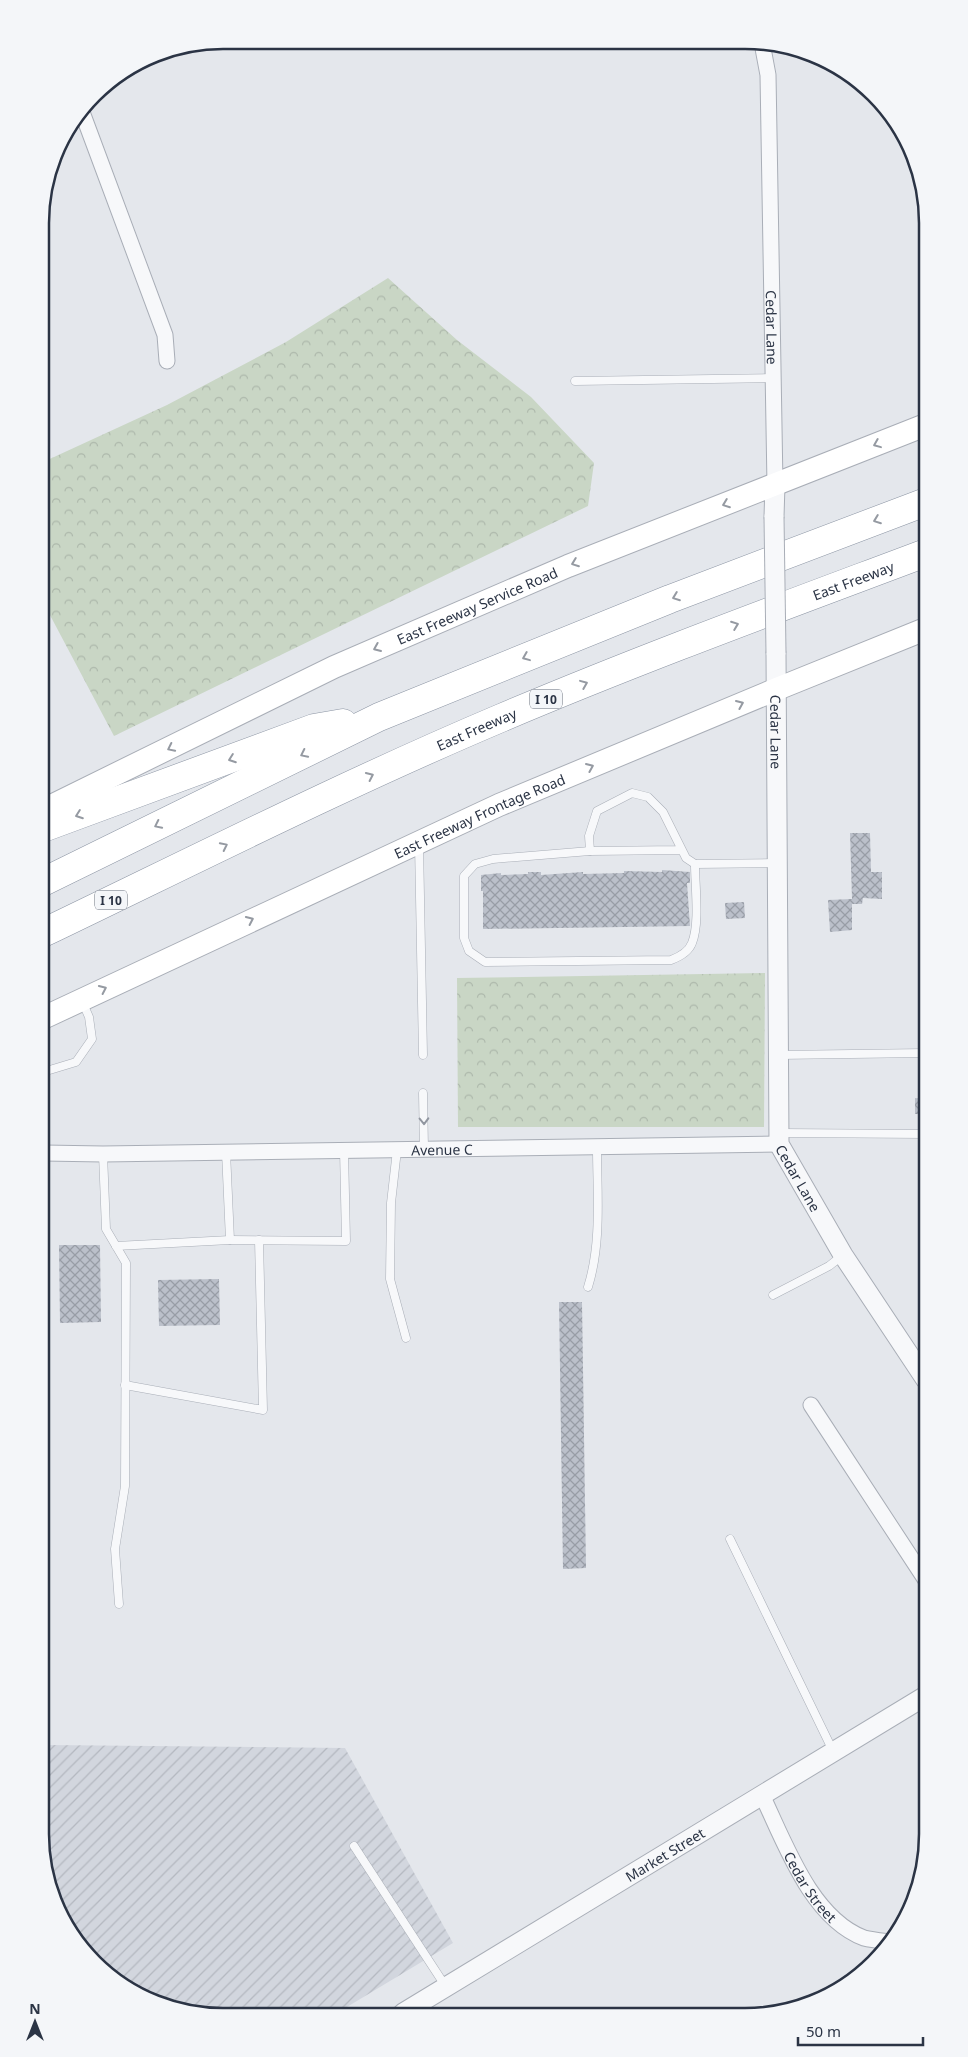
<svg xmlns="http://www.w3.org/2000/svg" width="968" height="2057" viewBox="0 0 968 2057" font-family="'Noto Sans',sans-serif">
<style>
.industrial{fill:url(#industrial-furrows)}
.forest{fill:url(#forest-crowns)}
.building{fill:url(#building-cross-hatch)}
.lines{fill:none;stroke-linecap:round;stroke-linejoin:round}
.service-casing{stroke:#a9aeb7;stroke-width:9}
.minor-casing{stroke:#a9aeb7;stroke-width:17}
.tertiary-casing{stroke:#a9aeb7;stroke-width:21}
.secondary-casing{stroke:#a9aeb7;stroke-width:24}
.motorway-casing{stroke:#8b94a3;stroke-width:29}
.service{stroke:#f7f8fa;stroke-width:8}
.minor{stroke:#f7f8fa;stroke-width:15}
.tertiary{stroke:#f7f8fa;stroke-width:19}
.secondary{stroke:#fff;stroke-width:22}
.motorway{stroke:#fff;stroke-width:28}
.tertiary-bridge-casing{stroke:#a9aeb7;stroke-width:21;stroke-linecap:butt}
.tertiary-bridge{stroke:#f7f8fa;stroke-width:19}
.oneway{stroke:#959aa2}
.oneway2{stroke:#9196a0}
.labels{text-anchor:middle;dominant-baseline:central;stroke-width:4;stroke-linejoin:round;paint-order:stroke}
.shield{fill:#f4f6f9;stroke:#676e7b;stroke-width:1}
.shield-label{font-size:12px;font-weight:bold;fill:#2b3445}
.street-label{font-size:14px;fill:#2b3445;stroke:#f4f6f9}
.rim{fill:none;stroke:#2b3445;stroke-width:2.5}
</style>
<defs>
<pattern id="industrial-furrows" width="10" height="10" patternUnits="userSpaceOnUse" patternTransform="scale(1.25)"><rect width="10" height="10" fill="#d2d6de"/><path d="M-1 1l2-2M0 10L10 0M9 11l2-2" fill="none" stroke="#b4b8c0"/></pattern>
<pattern id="forest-crowns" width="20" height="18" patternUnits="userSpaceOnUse" patternTransform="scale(1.25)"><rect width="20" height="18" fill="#c9d6c5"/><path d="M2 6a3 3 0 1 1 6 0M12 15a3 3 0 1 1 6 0" fill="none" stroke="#adb8ab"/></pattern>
<pattern id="building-cross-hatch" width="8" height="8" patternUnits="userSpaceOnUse" patternTransform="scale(1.25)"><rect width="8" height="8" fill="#bbc0ca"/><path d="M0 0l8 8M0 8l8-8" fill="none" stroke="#989da6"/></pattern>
</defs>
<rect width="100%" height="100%" fill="#e4e7ec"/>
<path class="industrial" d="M46 1745 345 1748 453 1943 337 2013 187 2014 142 1998 102 1971 65 1926 46 1882Z"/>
<g class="forest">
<path d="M388 278 457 340 531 397 594 463 588 506 114 736 42 600 41 463 167 405 286 342Z"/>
<path d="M765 973 764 1127H458L457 978Z"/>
</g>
<g class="building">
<path d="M850 833H870L871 872H882V899L863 898 862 904H852V930L830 932 828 900 852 899Z"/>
<path d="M662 870 690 872V883H687L690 926 483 929V891H481V875L501 873V875L528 874V872H541V875L583 872V874L624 873V871L662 872Z"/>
<path d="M744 902 745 918 726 919 725 903Z"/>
<path d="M923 1070H925V1114H915V1098L923 1099Z"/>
<path d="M59 1245H100L101 1322 60 1323Z"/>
<path d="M219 1279 220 1325 159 1326 158 1280Z"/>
<path d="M559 1302H582L586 1568 563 1569Z"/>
</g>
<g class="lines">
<defs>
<g id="service">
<path d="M575 381 773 378"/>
<path d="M419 844 423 1055"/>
<path d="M681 850 590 851 589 836 597 811 632 793 648 797 663 812 686 858 695 864 777 863"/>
<path d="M590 851 493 859 475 864 464 876V938L469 951 485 962 671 960C679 957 689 951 692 943 700 923 695 887 695 864"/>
<path d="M778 1055 925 1053"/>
<path d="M43 1072 76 1062 92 1039 89 1017 82 1001"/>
<path d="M423 1093 424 1149"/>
<path d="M780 1133 925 1134"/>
<path d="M397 1150 391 1203 390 1279 406 1338"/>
<path d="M103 1154 106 1229 126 1263 125 1486 115 1549 119 1604"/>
<path d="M230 1240 346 1241 344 1150"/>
<path d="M116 1246 230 1240 226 1152"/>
<path d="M588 1287C602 1242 597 1193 597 1147"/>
<path d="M773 1295 829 1266 843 1255"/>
<path d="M125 1385 263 1410 259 1240"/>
<path d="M730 1539 833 1751"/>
<path d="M354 1846 446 1987"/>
</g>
<g id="minor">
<path id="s1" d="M762 43 768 75 775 485"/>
<path d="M82 112 165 335 167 361"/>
<path id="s2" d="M44 1153 103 1154 779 1144"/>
<path d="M811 1405 927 1582"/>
<path id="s3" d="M762 1795C785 1843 811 1918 864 1938 872 1940 882 1941 890 1942"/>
</g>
<g id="tertiary">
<path d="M774 517 775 485"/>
<path id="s4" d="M776 653 779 1144 843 1255 926 1380"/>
<path id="s5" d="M403 2013 927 1695"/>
</g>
<g id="secondary">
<path id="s6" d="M43 810 334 667 568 566 923 426"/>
<path id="s7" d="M43 1018 499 805 777 689 923 630"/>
</g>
<g id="motorway">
<path d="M43 828 314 728 343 723"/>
<path d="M43 882 379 717 670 599 923 503"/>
<path id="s8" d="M43 933C195 860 345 784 501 718 640 659 782 607 923 554"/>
</g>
</defs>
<use href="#service" class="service-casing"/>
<use href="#minor" class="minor-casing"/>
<use href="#tertiary" class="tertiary-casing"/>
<use href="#secondary" class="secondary-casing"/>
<use href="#motorway" class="motorway-casing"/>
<use href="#service" class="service"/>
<use href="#minor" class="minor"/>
<use href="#tertiary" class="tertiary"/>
<use href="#secondary" class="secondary"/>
<use href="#motorway" class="motorway"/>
<defs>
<path id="tertiary-bridge" d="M774 517 776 653"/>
</defs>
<use href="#tertiary-bridge" class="tertiary-bridge-casing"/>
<use href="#tertiary-bridge" class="tertiary-bridge"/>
</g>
<defs><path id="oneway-chevron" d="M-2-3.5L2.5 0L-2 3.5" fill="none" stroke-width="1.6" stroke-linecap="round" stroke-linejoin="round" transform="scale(1.25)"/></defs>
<g class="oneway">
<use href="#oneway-chevron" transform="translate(877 444) rotate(158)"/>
<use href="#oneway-chevron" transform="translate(726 504) rotate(159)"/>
<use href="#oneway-chevron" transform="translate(877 520) rotate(159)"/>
<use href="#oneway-chevron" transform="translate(575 563) rotate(159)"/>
<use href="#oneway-chevron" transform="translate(676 597) rotate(159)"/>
<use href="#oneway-chevron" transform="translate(735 625) rotate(-21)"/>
<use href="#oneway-chevron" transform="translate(377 648) rotate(157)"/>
<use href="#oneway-chevron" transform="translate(526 657) rotate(158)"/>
<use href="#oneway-chevron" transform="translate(584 684) rotate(-22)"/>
<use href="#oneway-chevron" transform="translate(740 704) rotate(-23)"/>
<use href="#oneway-chevron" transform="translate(171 748) rotate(154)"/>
<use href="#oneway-chevron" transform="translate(304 754) rotate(154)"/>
<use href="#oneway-chevron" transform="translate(232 759) rotate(160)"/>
<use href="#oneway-chevron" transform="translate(590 767) rotate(-23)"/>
<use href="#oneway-chevron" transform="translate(370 776) rotate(-25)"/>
<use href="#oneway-chevron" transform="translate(79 815) rotate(160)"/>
<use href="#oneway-chevron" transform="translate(158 825) rotate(154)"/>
<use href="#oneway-chevron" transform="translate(224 846) rotate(-26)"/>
<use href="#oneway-chevron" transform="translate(250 920) rotate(-25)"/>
<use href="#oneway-chevron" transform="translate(103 989) rotate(-25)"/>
</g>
<use class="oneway2" href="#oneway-chevron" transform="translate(424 1121) rotate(89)"/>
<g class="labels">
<g class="shield">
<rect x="530" y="689.5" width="32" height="19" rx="4"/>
<rect x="95" y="890.5" width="32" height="19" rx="4"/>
</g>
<g class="shield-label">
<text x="546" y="699">I 10</text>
<text x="111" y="900">I 10</text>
</g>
<g class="street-label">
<text stroke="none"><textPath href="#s1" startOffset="285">Cedar Lane</textPath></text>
<text stroke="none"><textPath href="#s8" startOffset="884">East Freeway</textPath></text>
<text stroke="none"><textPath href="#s6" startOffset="480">East Freeway Service Road</textPath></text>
<text stroke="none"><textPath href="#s8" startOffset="479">East Freeway</textPath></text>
<text stroke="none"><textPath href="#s4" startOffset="79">Cedar Lane</textPath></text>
<text stroke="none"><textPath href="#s7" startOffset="481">East Freeway Frontage Road</textPath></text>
<text stroke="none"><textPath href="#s2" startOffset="398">Avenue C</textPath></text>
<text stroke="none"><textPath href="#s4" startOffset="530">Cedar Lane</textPath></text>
<text stroke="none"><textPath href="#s5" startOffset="306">Market Street</textPath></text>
<text stroke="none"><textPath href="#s3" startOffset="104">Cedar Street</textPath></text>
</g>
</g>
<path d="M0 0H968V2057H0ZM223 49H745A174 174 0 0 1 919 223V1834A174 174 0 0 1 745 2008H223A174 174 0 0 1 49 1834V223A174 174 0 0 1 223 49Z" fill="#f4f6f9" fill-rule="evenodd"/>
<path class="rim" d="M223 49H745A174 174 0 0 1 919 223V1834A174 174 0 0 1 745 2008H223A174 174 0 0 1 49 1834V223A174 174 0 0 1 223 49Z"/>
<g transform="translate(35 2022)" stroke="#f4f6f9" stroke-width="4" paint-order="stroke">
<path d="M0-4L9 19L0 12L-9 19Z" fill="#2b3445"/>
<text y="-8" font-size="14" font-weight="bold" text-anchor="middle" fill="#2b3445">N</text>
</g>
<path d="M798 2037v8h125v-8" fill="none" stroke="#2b3445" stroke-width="2.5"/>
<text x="806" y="2037" font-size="15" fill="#2b3445" stroke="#f4f6f9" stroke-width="4" paint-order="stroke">50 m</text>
</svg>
